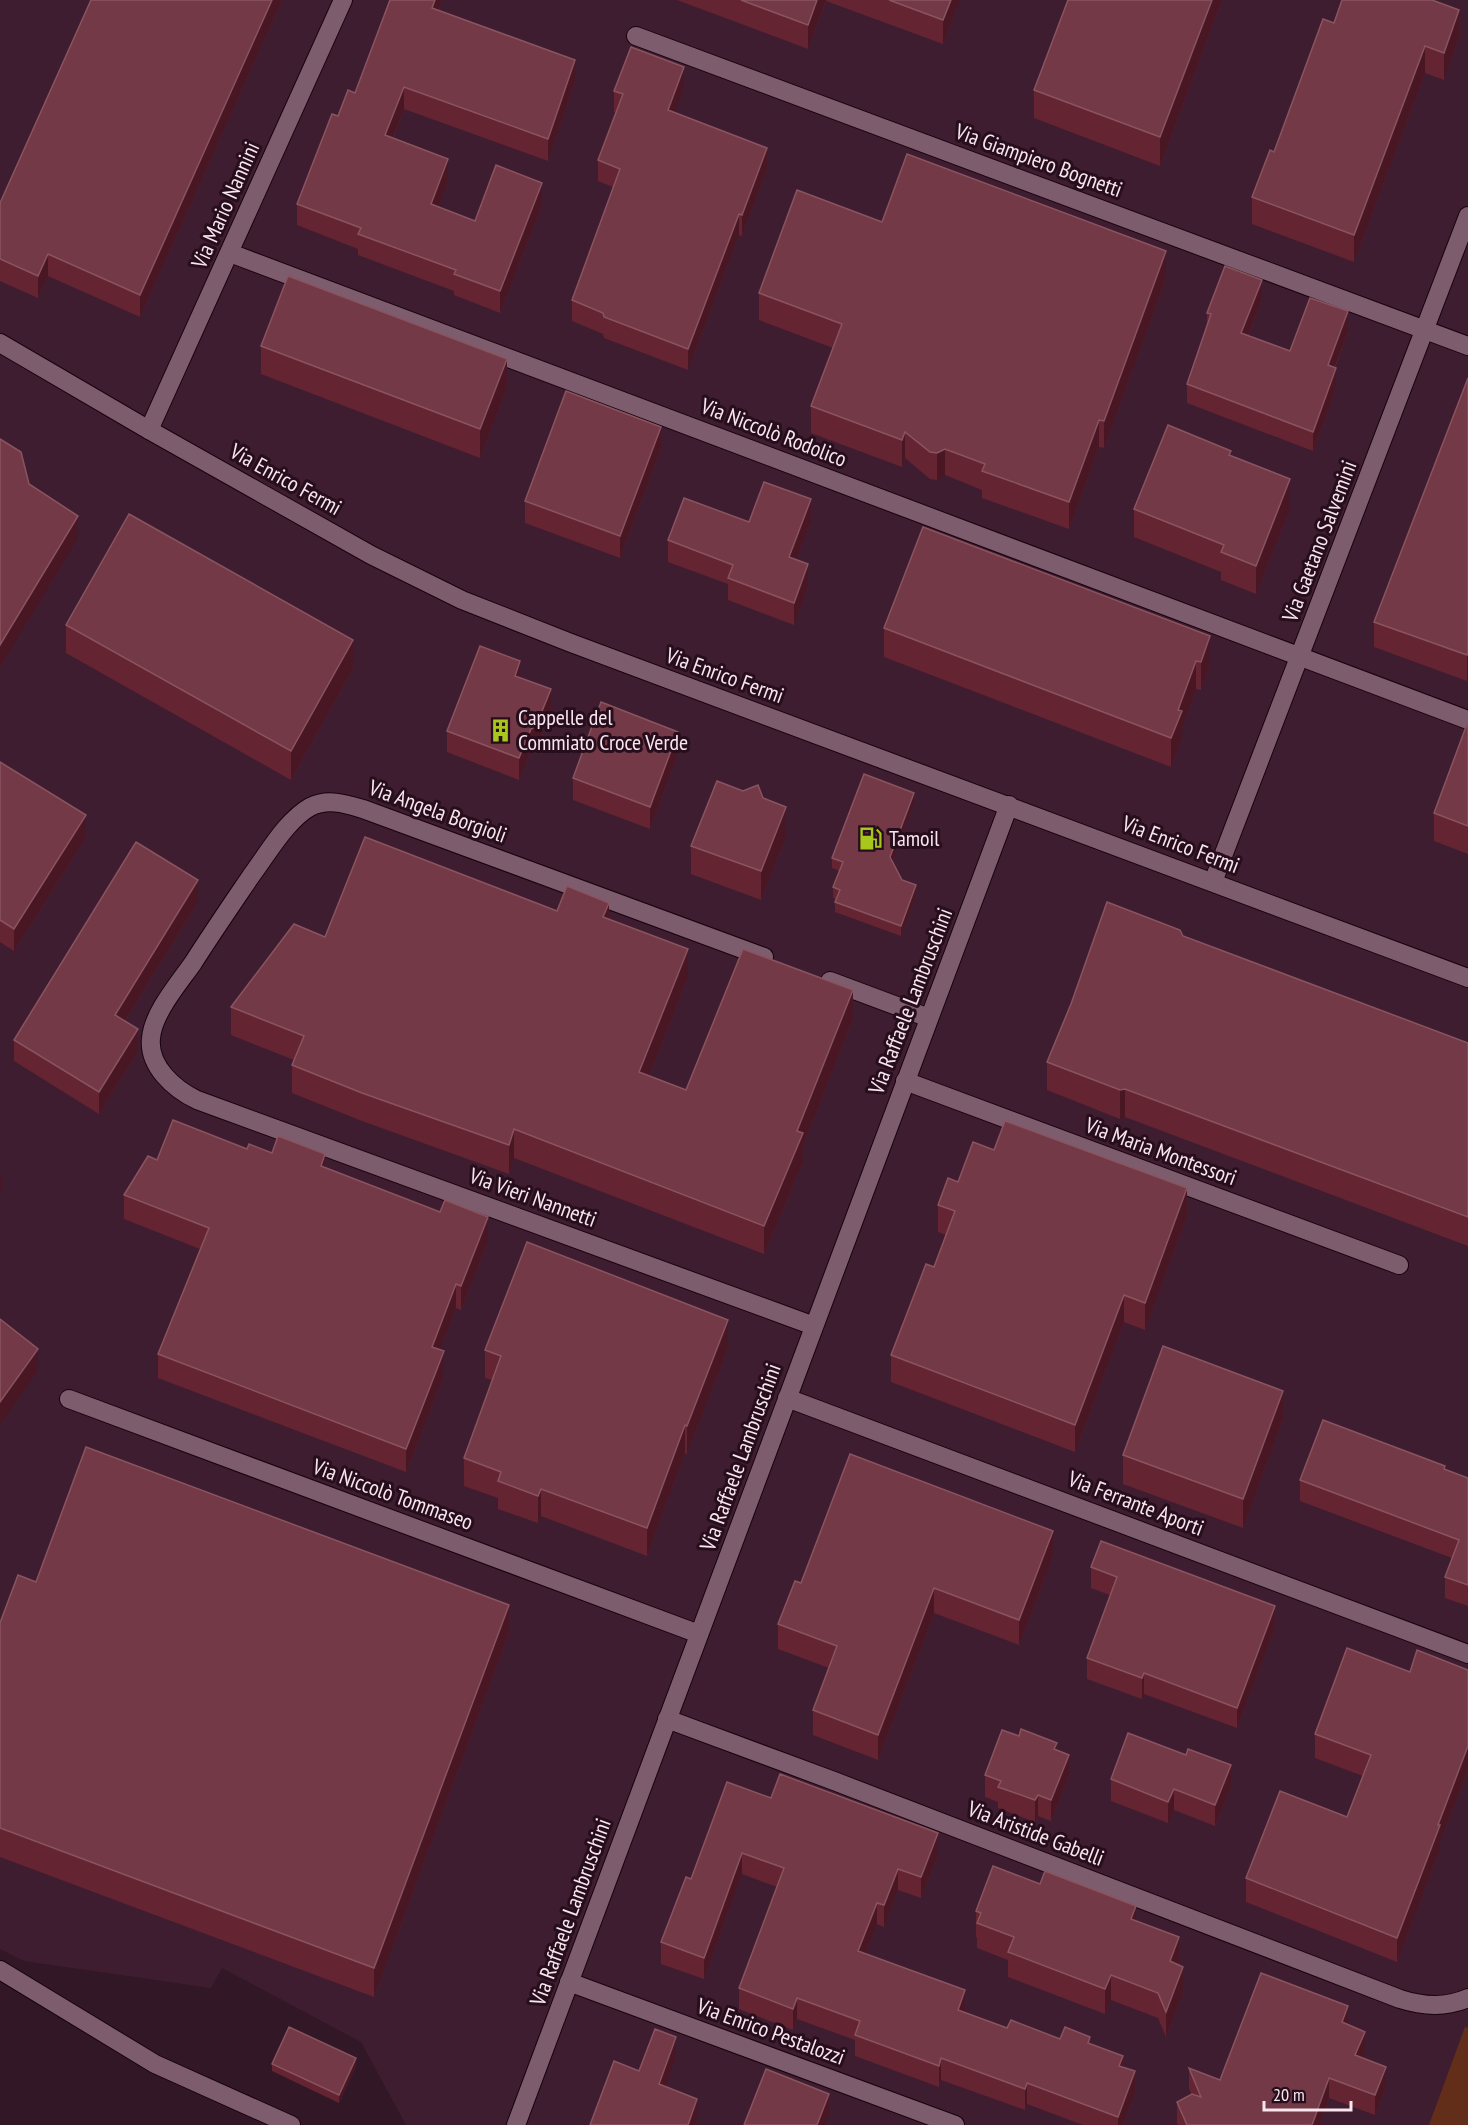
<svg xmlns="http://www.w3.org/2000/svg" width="1468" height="2125" viewBox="0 0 1468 2125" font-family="'PT Sans Narrow',sans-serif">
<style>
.built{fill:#3f1d30}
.green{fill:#622e1a}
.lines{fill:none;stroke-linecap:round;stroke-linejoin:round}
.minor-casing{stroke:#18030f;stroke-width:20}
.minor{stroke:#7d5d6d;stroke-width:18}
.wall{fill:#642431}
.shaded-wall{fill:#491624}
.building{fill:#743946;stroke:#895460;stroke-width:1.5}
.labels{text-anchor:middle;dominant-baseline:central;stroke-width:6;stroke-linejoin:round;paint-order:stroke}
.street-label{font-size:22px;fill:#f8e5ee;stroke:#270e1c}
.poi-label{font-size:22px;fill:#f8e5ee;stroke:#270e1c;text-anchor:start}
</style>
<rect width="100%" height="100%" fill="#321726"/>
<path class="built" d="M0 0H1468V2125H406L361 2042 222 1968 211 1988 24 1961 0 1949Z"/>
<path class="green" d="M1465 2027 1468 2028V2125H1429Z"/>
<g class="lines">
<defs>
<g id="minor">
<path d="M636 36 1468 346"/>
<path d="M230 253 1468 720"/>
<path d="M0 343 149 430 371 555 462 600 571 643 1468 978"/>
<path d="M149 430 343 0"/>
<path d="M1213 882 1468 216"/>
<path d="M764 957 363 809C346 804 328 798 310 807 301 812 293 820 286 828 273 843 263 860 251 876 232 904 212 933 193 963 179 983 153 1013 151 1038 148 1066 174 1089 197 1100L814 1326"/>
<path d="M830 981 929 1018"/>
<path d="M905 1081 1399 1265"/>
<path d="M787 1398 1468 1654"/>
<path d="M69 1399 699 1634"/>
<path d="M667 1719 834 1781 1400 1999C1422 2006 1446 2008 1468 1998"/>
<path d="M0 1970 155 2064 291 2125"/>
<path d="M569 1982 955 2125"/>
<path d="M516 2125 1009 805"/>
</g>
</defs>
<use href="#minor" class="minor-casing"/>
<use href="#minor" class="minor"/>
</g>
<g class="wall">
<path d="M91 0H282L140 317 48 276 38 298 0 281V203Z"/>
<path d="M390 0H442L439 10 575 81 548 161 404 109 393 138 448 181 438 207 475 221 542 205 500 313 454 295V291L358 255V249L297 225V204L338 116 355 93Z"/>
<path d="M677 0H960L943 44 826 1 808 49Z"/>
<path d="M1068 0H1222L1160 166 1034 118V90Z"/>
<path d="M1334 23 1459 38 1444 80 1425 73 1354 262 1252 224V197Z"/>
<path d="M684 88 674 113 767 169 742 236 739 235 688 370 604 338 603 334 572 321V300L613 187 598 181V160L616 113 614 112V91Z"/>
<path d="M882 222 1166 278 1104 448 1099 447 1069 529 982 498V490L945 475 937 480 930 479 905 458 902 467 811 433V406L833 348 759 320V293Z"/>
<path d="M1262 299 1248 336 1290 351 1348 331 1335 368 1336 388 1313 451 1187 403V384L1207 327V313Z"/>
<path d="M261 346 507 388 480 458 261 374Z"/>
<path d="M1468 378V678L1467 681 1374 647V622Z"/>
<path d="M661 448 620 558 525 523V501Z"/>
<path d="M1231 456 1290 508 1256 594 1221 580V572L1134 537V509Z"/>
<path d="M811 521 796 560 808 586 794 625 728 600V584L668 562V540L749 522Z"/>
<path d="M923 527 1210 665 1201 690 1196 689 1182 729V739L1171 767 884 657V628Z"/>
<path d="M66 625 353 668 291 780 66 653Z"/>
<path d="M520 678 551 711 536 748 531 750 519 780 447 752V731Z"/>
<path d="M1468 724V854L1434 841V813Z"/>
<path d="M678 754 650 829 573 800V778Z"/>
<path d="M0 762 86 837 14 951 0 942Z"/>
<path d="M763 798 786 836 761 900 691 874V846Z"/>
<path d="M914 803 892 861 902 880 916 895 901 936 835 912V902L836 899 833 898V887L840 871 832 868V858Z"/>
<path d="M198 902 125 1021 138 1051 99 1114 14 1061V1040Z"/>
<path d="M557 911 609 919 688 977 649 1076 686 1090 853 1018 803 1146V1162L764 1254 514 1158 509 1174 362 1121 292 1093V1065L294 1060 231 1035V1007L325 937Z"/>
<path d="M1183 936 1468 1043V1246L1125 1117 1120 1119 1047 1090V1062Z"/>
<path d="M247 1149 325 1168 488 1241 461 1310 456 1308 440 1350 444 1375 406 1472 158 1378V1354L200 1249 124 1219V1195L157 1160Z"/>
<path d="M994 1150 1187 1216 1145 1330 1124 1322 1075 1452 891 1382V1355L934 1267 946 1235 938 1232V1205L958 1182Z"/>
<path d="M728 1348 687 1454 685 1453 647 1556 541 1516 538 1523 498 1509V1498L464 1486V1458L492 1380 485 1378V1350Z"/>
<path d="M1283 1419 1243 1528 1123 1484V1455Z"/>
<path d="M1445 1469 1468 1478V1606L1445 1598V1577L1452 1558 1300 1501V1480Z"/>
<path d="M1053 1556 1019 1645 934 1613 878 1760 813 1735V1710L829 1668 778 1649V1624L801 1583Z"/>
<path d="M1091 1567 1275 1627 1237 1728 1144 1694 1142 1699 1087 1679V1658L1110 1595 1091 1588Z"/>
<path d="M0 1623 509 1633 374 1997 0 1857Z"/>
<path d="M1468 1670V1770L1440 1842V1849L1397 1962 1246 1902V1878L1347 1817 1363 1776 1315 1758V1734L1410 1672Z"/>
<path d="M1057 1750 1069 1776 1051 1821 1038 1816 1035 1822 998 1808V1802L985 1797V1775Z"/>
<path d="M1111 1779 1231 1786 1215 1826 1174 1810 1168 1823 1111 1801Z"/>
<path d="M771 1798 938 1854 921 1898 898 1890 884 1927 877 1924 865 1954 965 2012V2013L1007 2028 1090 2044 1123 2067 1135 2093 1123 2125H1083L1027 2104 1025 2110 941 2080 939 2087 855 2056V2040L797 2019 793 2030 739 2009V1988L777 1887 742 1874 704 1979 661 1964V1942L691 1879Z"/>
<path d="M976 1911 1136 1921 1179 1962 1178 1965 1183 1992 1166 2037 1158 2018 1111 2000 1105 2014 1008 1977V1960L977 1948V1937H976Z"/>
<path d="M1348 2025 1365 2052 1362 2058 1386 2087 1375 2115 1329 2098 1320 2125H1178L1177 2122V2102L1191 2094 1189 2088V2068L1220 2080Z"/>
<path d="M272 2064 356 2066 339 2103 272 2071Z"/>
</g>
<g class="shaded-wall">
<path d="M272 0H282L140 317V295Z"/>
<path d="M435 0H442L432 30V8Z"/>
<path d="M817 0H826L808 49V25Z"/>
<path d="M951 0H960L943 44V20Z"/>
<path d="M1212 0H1222L1160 166V137Z"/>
<path d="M1459 10V38L1444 80V53Z"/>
<path d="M1425 46V73L1354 262V235Z"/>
<path d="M575 60V81L548 161V139Z"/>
<path d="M684 67V88L668 131V110Z"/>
<path d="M404 87V109L385 157V135Z"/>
<path d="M767 148V169L742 236V215Z"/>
<path d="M448 159V181L431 226V204Z"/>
<path d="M542 183V205L500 313V291Z"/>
<path d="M739 214V235L688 370V349Z"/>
<path d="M1166 251V278L1104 448V421Z"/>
<path d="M48 254V276L38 298V276Z"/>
<path d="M1262 280V299L1241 353V333Z"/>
<path d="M1348 311V331L1328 385V365Z"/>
<path d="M507 359V388L480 458V429Z"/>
<path d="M1336 368V388L1313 451V432Z"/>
<path d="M1099 420V447L1069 529V502Z"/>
<path d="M661 427V448L620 558V536Z"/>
<path d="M905 432V458L902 467V440Z"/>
<path d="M945 449V475L937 480V453Z"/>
<path d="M1290 479V508L1256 594V566Z"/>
<path d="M811 499V521L789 579V557Z"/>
<path d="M78 516V538L0 667V645Z"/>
<path d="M808 564V586L794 625V603Z"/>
<path d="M1210 636V665L1201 690V662Z"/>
<path d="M353 640V668L291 780V751Z"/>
<path d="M1468 652V678L1467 681V655Z"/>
<path d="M520 661V683L515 676Z"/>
<path d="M1196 661V689L1182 729V739L1171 767V738L1178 710Z"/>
<path d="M551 689V711L536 748 531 750 519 780V758L531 729Z"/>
<path d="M678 732V754L650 829V807Z"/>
<path d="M914 793V803L890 867V857Z"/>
<path d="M786 807V836L761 900V871Z"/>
<path d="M86 815V837L14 951V929Z"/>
<path d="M198 880V902L115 1037V1015Z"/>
<path d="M916 885V895L901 936V926Z"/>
<path d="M609 903V931L603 917Z"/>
<path d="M688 949V977L639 1101V1072Z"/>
<path d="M853 990V1018L803 1146V1162L764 1254V1226L797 1131Z"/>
<path d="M138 1029V1051L99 1114V1092Z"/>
<path d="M1125 1089V1117L1120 1119V1090Z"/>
<path d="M514 1129V1158L509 1174V1145Z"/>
<path d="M325 1154V1178L321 1166Z"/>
<path d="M1 1176V1190L0 1192V1177Z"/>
<path d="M1187 1188V1216L1145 1330V1303Z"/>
<path d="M488 1217V1241L461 1310V1286Z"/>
<path d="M456 1284V1308L432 1371V1347Z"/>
<path d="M1124 1295V1322L1075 1452V1425Z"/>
<path d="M728 1320V1348L687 1454V1426Z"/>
<path d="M38 1349V1371L0 1424V1402Z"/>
<path d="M444 1351V1375L406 1472V1449Z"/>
<path d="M1283 1391V1419L1243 1528V1499Z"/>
<path d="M685 1425V1453L647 1556V1528Z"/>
<path d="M541 1489V1516L538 1523V1496Z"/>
<path d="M1053 1531V1556L1019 1645V1620Z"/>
<path d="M934 1588V1613L878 1760V1735Z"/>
<path d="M509 1605V1633L374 1997V1968Z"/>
<path d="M1275 1606V1627L1237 1728V1708Z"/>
<path d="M1144 1673V1694L1142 1699V1678Z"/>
<path d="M1468 1746V1770L1440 1842V1849L1397 1962V1938L1438 1825Z"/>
<path d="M1069 1755V1776L1051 1821V1800Z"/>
<path d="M1231 1765V1786L1215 1826V1805Z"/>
<path d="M1174 1789V1810L1168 1823V1802Z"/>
<path d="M1038 1795V1816L1035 1822V1800Z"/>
<path d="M938 1833V1854L921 1898V1877Z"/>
<path d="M742 1853V1874L704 1979V1958Z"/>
<path d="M898 1869V1890L884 1927V1905Z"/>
<path d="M877 1903V1924L858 1972V1951Z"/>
<path d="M1136 1906V1931L1131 1919Z"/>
<path d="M1179 1937V1962L1170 1987V1961Z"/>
<path d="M1183 1967V1992L1166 2037V2012Z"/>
<path d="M1111 1975V2000L1105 2014V1989Z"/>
<path d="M965 1990V2012L958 2031V2010Z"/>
<path d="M797 1998V2019L793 2030V2009Z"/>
<path d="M1348 2006V2026L1342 2022Z"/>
<path d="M1365 2032V2052L1355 2076V2055Z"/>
<path d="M676 2037V2057L659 2104V2084Z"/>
<path d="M1123 2056V2077L1119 2066Z"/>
<path d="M356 2058V2066L339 2103V2095Z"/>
<path d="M941 2058V2080L939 2087V2066Z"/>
<path d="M1386 2067V2087L1375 2115V2095Z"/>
<path d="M1135 2071V2093L1123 2125H1118V2117Z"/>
<path d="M1329 2078V2098L1320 2125H1312Z"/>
<path d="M1027 2083V2104L1025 2110V2089Z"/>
<path d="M829 2094V2115L825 2125H817Z"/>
<path d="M697 2099V2119L695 2125H688Z"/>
</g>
<g class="building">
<path d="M91 0H272L140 295 48 254 38 276 0 259V203Z"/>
<path d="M390 0H435L432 8 575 60 548 139 404 87 385 135 448 159 431 204 475 221 496 165 542 183 500 291 454 274 456 270 358 234 361 228 297 204 332 114 338 116 348 90 355 93Z"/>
<path d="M741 0H817L808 25Z"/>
<path d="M889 0H951L943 20Z"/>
<path d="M1068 0H1212L1160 137 1034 90Z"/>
<path d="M1342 0H1432L1459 10 1444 53 1425 46 1354 235 1252 197 1270 150 1274 152 1323 19 1334 23Z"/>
<path d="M631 47 684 67 668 110 767 148 742 215 739 214 688 349 604 317 603 313 572 300 620 169 598 160 623 94 614 91Z"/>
<path d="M907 154 1166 251 1104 421 1099 420 1069 502 982 471 985 464 945 449 937 453 930 452 905 432 902 440 811 406 842 324 759 293 797 190 882 222Z"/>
<path d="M1225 266 1262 280 1241 333 1290 351 1310 298 1348 311 1328 365 1336 368 1313 432 1187 384 1211 314 1207 313Z"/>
<path d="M288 276 507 359 480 429 261 346Z"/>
<path d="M1468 378V652L1467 655 1374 622Z"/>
<path d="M566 391 661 427 620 536 525 501Z"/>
<path d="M1168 425 1231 451 1229 455 1290 479 1256 566 1221 552 1224 545 1134 509Z"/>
<path d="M0 439 21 452 29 484 78 516 0 645Z"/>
<path d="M764 482 811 499 789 557 808 564 794 603 728 578 733 565 668 540 684 498 749 522Z"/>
<path d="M129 514 353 640 291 751 66 625Z"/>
<path d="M923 527 1210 636 1201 662 1196 661 1178 710 1182 711 1171 738 884 628Z"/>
<path d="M480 646 520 661 515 676 551 689 536 726 531 729 519 758 447 731Z"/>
<path d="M601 702 678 732 650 807 573 778Z"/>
<path d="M1467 724H1468V826L1434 813Z"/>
<path d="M0 762 86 815 14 929 0 920Z"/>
<path d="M864 774 914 793 890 857 902 880 916 885 901 926 835 902 840 890 833 887 843 862 832 858Z"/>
<path d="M717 781 743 791 758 785 763 798 786 807 761 871 691 846Z"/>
<path d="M365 837 557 911 567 886 609 903 603 917 688 949 639 1072 686 1090 743 949 853 990 797 1131 803 1133 764 1226 514 1129 509 1145 362 1093 292 1065 304 1036 231 1007 294 924 325 937Z"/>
<path d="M136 842 198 880 115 1015 138 1029 99 1092 14 1040Z"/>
<path d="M1107 902 1180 930 1183 936 1468 1043V1217L1125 1089 1120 1090 1047 1062 1071 1004Z"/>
<path d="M173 1120 247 1149 249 1144 272 1153 278 1136 325 1154 321 1166 440 1212 445 1200 488 1217 461 1286 456 1284 432 1347 444 1351 406 1449 158 1354 209 1228 124 1195 148 1156 157 1160Z"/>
<path d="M1005 1121 1187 1188 1145 1303 1124 1295 1075 1425 891 1355 926 1264 934 1267 955 1211 938 1205 948 1178 958 1182 973 1142 994 1150Z"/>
<path d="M527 1242 728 1320 687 1426 685 1425 647 1528 541 1489 538 1496 498 1481 501 1472 464 1458 501 1356 485 1350Z"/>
<path d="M0 1319 38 1349 0 1402Z"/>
<path d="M1163 1346 1283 1391 1243 1499 1123 1455Z"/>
<path d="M1323 1420 1445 1466 1444 1469 1468 1478V1585L1445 1577 1459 1540 1300 1480Z"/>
<path d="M86 1447 509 1605 374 1968 0 1828V1623L18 1575 36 1582Z"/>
<path d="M850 1454 1053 1531 1019 1620 934 1588 878 1735 813 1710 837 1646 778 1624 795 1581 801 1583Z"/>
<path d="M1101 1541 1275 1606 1237 1708 1144 1673 1142 1678 1087 1658 1117 1577 1091 1567Z"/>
<path d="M1347 1648 1410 1672 1417 1650 1468 1670V1746L1438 1825H1440L1397 1938 1246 1878 1280 1791 1347 1817 1371 1755 1315 1734Z"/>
<path d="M1021 1729 1057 1743 1054 1749 1069 1755 1051 1800 1038 1795 1035 1800 998 1787 1001 1781 985 1775 1002 1730 1019 1736Z"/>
<path d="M1128 1733 1186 1755 1188 1749 1231 1765 1215 1805 1174 1789 1168 1802 1111 1779Z"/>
<path d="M780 1774 938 1833 921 1877 898 1869 884 1905 877 1903 858 1951 965 1990 958 2010 1007 2028 1011 2020 1060 2039 1065 2027 1090 2037 1088 2043 1123 2056 1119 2066 1135 2071 1118 2117 1027 2083 1025 2089 941 2058 939 2066 855 2035 860 2021 797 1998 793 2009 739 1988 784 1868 742 1853 704 1958 661 1942 686 1877 691 1879 727 1782 771 1798Z"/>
<path d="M993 1866 1040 1884 1045 1871 1136 1906 1131 1919 1179 1937 1170 1961 1183 1967 1166 2012 1158 1993 1111 1975 1105 1989 1008 1952 1014 1937 977 1923 981 1913 976 1911Z"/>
<path d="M1261 1973 1348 2006 1342 2022 1365 2032 1355 2055 1386 2067 1375 2095 1329 2078 1312 2125H1187L1177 2102 1192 2094 1201 2097 1189 2068 1220 2080Z"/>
<path d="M289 2027 356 2058 339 2095 272 2064Z"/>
<path d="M655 2029 676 2037 659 2084 697 2099 688 2125H590L614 2061 639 2071Z"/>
<path d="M766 2069 829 2094 817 2125H744Z"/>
</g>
<defs>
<symbol id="building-bare" viewBox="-9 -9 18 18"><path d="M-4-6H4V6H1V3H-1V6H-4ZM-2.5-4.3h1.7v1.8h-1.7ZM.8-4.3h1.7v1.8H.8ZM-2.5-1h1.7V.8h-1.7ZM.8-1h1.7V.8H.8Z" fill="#a8c71d" stroke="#270e1c" stroke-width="2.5" paint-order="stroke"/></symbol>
<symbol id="fuel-bare" viewBox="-9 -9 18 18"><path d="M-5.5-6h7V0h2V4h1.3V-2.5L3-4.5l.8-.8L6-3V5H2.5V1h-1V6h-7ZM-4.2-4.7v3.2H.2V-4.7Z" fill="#a8c71d" stroke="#270e1c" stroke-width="2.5" paint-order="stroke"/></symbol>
</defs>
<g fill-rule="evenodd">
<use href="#building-bare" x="484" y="714" width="33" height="33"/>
<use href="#fuel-bare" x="854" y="822" width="33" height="33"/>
</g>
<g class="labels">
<g class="street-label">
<text transform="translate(1039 160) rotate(20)">Via Giampiero Bognetti</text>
<text transform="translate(225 205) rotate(-66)">Via Mario Nannini</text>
<text transform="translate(774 432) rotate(21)">Via Niccolò Rodolico</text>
<text transform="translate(286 479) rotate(29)">Via Enrico Fermi</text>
<text transform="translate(1319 541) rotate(-69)">Via Gaetano Salvemini</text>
<text transform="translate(725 675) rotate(20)">Via Enrico Fermi</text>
<text transform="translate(438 811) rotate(20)">Via Angela Borgioli</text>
<text transform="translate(1181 844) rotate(21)">Via Enrico Fermi</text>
<text transform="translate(910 1001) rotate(-69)">Via Raffaele Lambruschini</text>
<text transform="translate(1161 1151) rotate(20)">Via Maria Montessori</text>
<text transform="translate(533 1197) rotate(20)">Via Vieri Nannetti</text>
<text transform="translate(740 1457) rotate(-70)">Via Raffaele Lambruschini</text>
<text transform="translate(393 1494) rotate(20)">Via Niccolò Tommaseo</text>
<text transform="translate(1136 1503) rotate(21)">Via Ferrante Aporti</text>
<text transform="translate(1036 1833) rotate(21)">Via Aristide Gabelli</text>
<text transform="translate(570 1912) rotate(-70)">Via Raffaele Lambruschini</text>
<text transform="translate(771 2031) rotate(20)">Via Enrico Pestalozzi</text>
</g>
<g class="poi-label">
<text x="518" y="717">Cappelle del<tspan x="518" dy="25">Commiato Croce Verde</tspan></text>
<text x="889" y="838">Tamoil</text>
</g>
</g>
<path d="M1264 2101v9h87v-9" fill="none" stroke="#f8e5ee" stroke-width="3"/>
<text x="1273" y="2101" font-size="18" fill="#f8e5ee" stroke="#270e1c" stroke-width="4.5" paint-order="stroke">20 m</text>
</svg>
